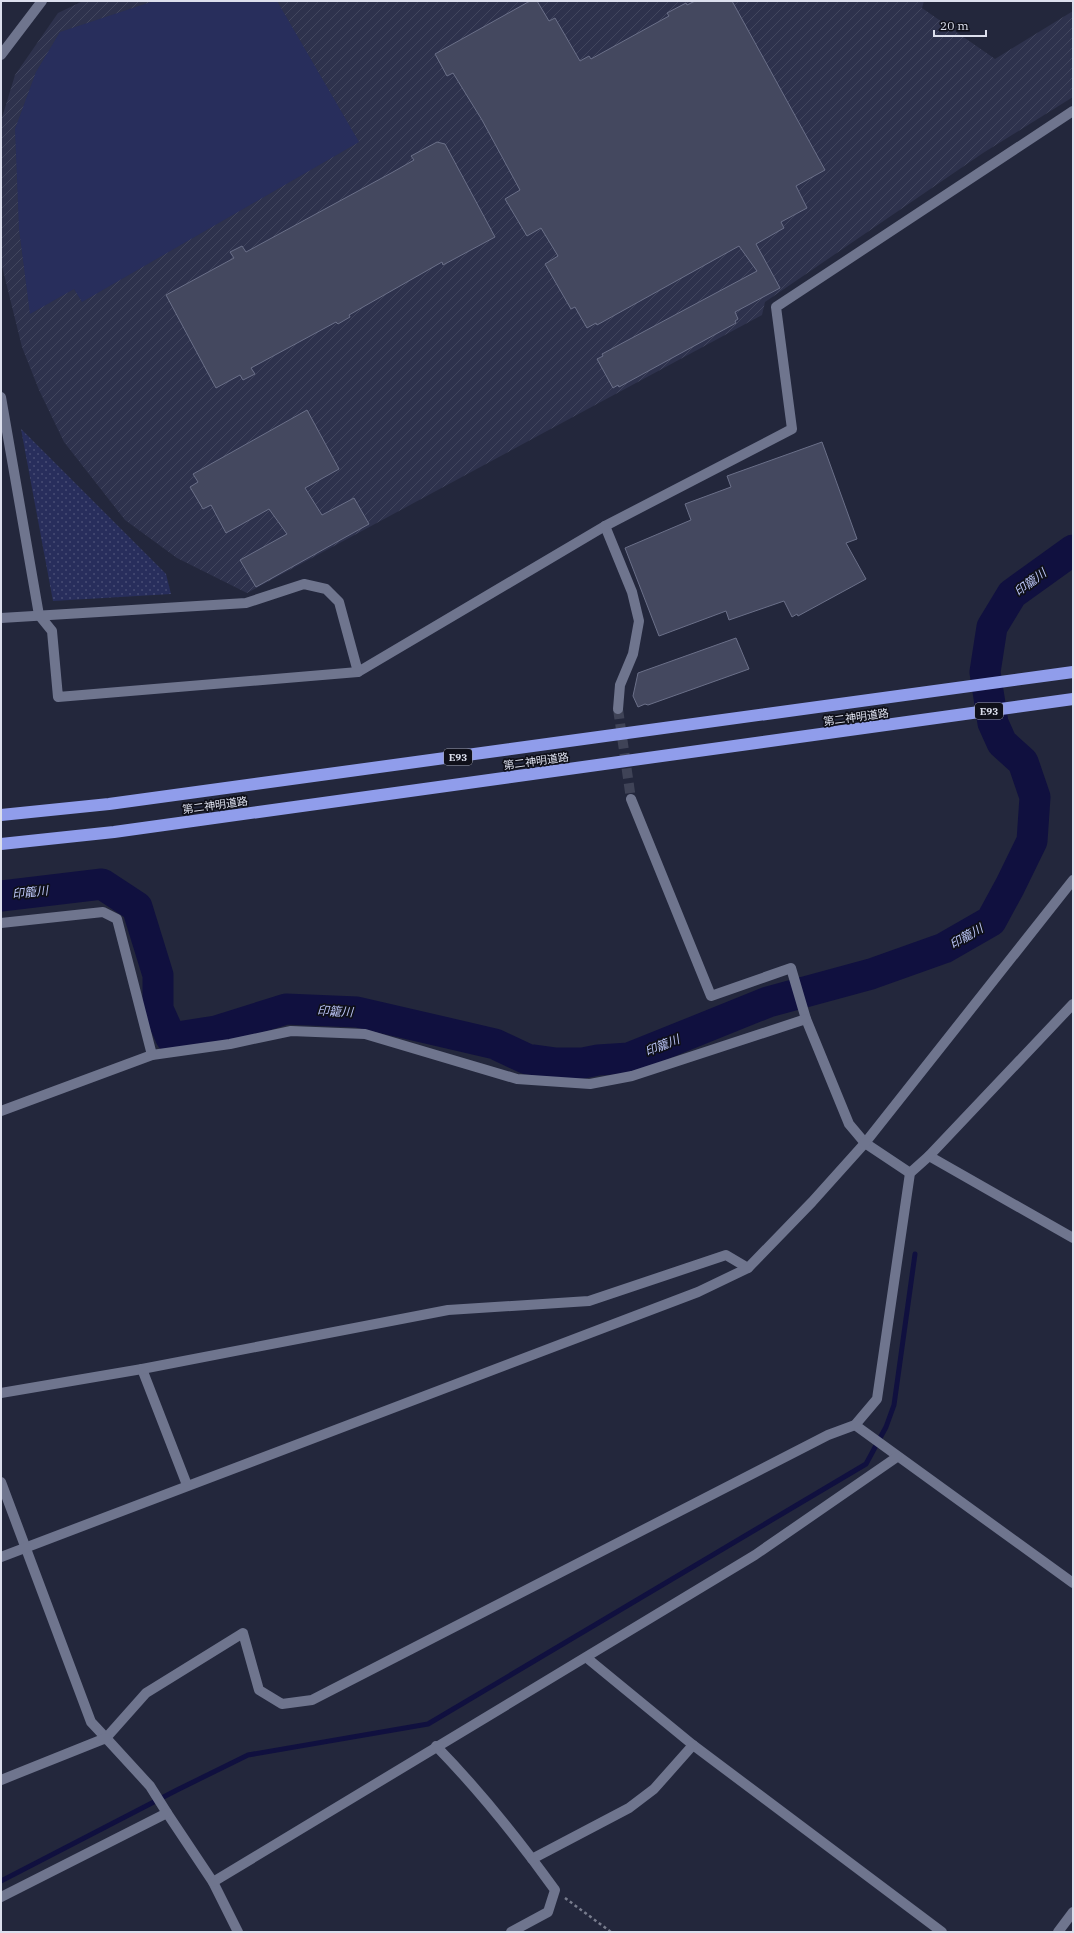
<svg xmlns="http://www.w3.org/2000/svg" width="1074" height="1933" viewBox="0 0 1074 1933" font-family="'IBM Plex Serif','Noto Sans JP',serif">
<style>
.industrial{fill:url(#industrial-furrows)}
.park{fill:url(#park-dots)}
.pitch{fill:#282e5c}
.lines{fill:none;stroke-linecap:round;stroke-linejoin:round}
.stream{stroke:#10103f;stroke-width:5}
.river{stroke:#10103f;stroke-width:31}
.building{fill:#44485f;stroke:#6b7089}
.minor-tunnel{stroke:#3f4357;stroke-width:10;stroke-dasharray:10 5;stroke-linecap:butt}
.path{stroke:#787c8d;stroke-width:2.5;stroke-dasharray:3 3;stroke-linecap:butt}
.minor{stroke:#6f758e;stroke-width:10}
.highway{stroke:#909deb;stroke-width:12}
.labels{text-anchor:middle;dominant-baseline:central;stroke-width:3.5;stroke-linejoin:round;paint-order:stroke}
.shield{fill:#0f101a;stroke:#9ea1ae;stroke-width:1}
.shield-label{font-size:10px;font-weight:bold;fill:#dcdfed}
.street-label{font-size:11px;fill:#dcdfed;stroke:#0f101a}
.water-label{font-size:12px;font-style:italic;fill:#bbc5f6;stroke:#0f101a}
</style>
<defs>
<pattern id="industrial-furrows" width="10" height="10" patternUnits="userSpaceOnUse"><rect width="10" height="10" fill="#2e324d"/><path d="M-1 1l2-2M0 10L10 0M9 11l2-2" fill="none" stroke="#42465e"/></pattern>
<pattern id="park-dots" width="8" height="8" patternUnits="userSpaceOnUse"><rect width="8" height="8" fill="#282e5c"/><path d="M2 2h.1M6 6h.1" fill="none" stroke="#474c74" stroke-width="1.8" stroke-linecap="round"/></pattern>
</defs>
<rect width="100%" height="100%" fill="#23273c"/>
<path class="industrial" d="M83 1H924L922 8 995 59 1073 11V97L983 153 765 302 762 315 247 593 177 558 125 520 64 442 39 390 22 347 1 262V121L15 75 58 13Z"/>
<path class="park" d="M21 429 166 574 171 594 53 601Z"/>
<path class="pitch" d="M154 1H277L359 142 82 302 74 289 30 314 19 229 15 129 36 72 60 32Z"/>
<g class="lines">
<path class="stream" d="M1 1881 177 1790 248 1755 428 1724 866 1464 886 1427 894 1405 915 1254"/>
<path class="river" d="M1 896 102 884 137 907 158 975V1009L171 1038 216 1031 286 1009 357 1012 495 1044 527 1059 556 1063H583L598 1060 629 1058 768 1002 871 974 944 948 991 921 1010 886 1032 841 1035 797 1023 762 1002 743 993 723 985 672 992 627 1012 594 1073 550"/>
</g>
<g class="building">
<path d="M530 1H537L549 21 555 18 580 61 589 56 591 59 669 16 667 13 686 3 687 5 695 1H732L825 170 796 186 807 208 781 222 784 228 756 244 780 288 735 312 738 319 735 321 736 323 619 387 618 385 613 388 597 359 603 356 602 354 757 271 739 246 597 325 596 323 587 328 575 307 571 309 545 264 558 256 541 228 527 236 505 199 520 190 482 120 453 73 447 76 435 54Z"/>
<path d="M437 142 445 144 495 237 443 265 442 262 349 315 350 317 338 324 336 322 251 368 255 374 243 380 240 375 216 388 166 295 234 258 230 252 242 246 246 252 393 172 414 160 411 156Z"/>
<path d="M307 410 339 469 305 488 322 515 354 498 369 524 256 587 240 560 287 534 269 509 226 533 211 505 203 509 190 487 198 482 193 474Z"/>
<path d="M822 442 857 539 846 543 866 579 798 616 797 614 792 617 784 601 729 620 726 611 659 636 625 548 691 520 685 504 731 487 727 476Z"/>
<path d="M736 638 749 669 648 705 645 704 638 707 633 696 638 673Z"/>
</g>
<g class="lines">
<path class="minor-tunnel" d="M618 709 631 799"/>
<path class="path" d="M565 1898 611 1932"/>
<g class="minor">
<path d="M1 55 42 1"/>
<path d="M1 397 39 615 52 631 58 697 358 672 605 526 792 429 776 307 1073 111"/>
<path d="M605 526 632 592 639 621 633 654 620 685 618 709"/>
<path d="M1 618 246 603 304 584 326 589 339 602 358 672"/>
<path d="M631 799 711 996 791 968 806 1019 849 1124 865 1143 910 1173"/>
<path d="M1 923 103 912 117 919 152 1055"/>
<path d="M1 1111 152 1055 230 1044 291 1031 365 1034 517 1079 590 1084 632 1076 806 1019"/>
<path d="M929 1156 1073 1238"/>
<path d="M142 1369 187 1485"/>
<path d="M1 1393 142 1369 448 1310 589 1301 726 1255 748 1268"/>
<path d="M855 1425 1073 1583"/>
<path d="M1 1482 91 1722 106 1738 146 1693 243 1633 259 1690 282 1704 312 1700 828 1435 855 1425 877 1399 910 1173 929 1156 1073 1004"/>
<path d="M1 1557 698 1292 748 1268 812 1202 865 1143 1073 880"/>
<path d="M587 1658 693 1745 942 1932"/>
<path d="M436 1746C480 1791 519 1840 555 1890L548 1912 511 1932"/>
<path d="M1 1780 106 1738 150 1786 167 1813 213 1882 238 1932"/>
<path d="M532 1859 629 1808 654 1789 693 1745"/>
<path d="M213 1882 755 1555 897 1457"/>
<path d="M1 1897 167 1813"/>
<path d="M1058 1932 1073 1912"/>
</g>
<g class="highway">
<path d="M1 815 109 804 1073 672"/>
<path d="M1 844 114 832 1073 699"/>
</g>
</g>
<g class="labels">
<g class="shield">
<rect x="975" y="703" width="28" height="16" rx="3"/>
<rect x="444" y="749" width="28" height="16" rx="3"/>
</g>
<g class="shield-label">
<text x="989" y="711">E93</text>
<text x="458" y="757">E93</text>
</g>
<g class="street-label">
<text transform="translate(856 717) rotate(-8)">第二神明道路</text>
<text transform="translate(536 761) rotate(-8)">第二神明道路</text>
<text transform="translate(215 805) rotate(-8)">第二神明道路</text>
</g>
<g class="water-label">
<text transform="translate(1030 582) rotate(-37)">印籠川</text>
<text transform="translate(30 892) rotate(-6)">印籠川</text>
<text transform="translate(966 936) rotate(-30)">印籠川</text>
<text transform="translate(335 1011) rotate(3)">印籠川</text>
<text transform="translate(662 1045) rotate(-22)">印籠川</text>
</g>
</g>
<rect width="1074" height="1933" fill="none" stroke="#dcdfed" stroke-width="4"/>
<path d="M934 30v6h52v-6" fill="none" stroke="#dcdfed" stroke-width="2"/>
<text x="940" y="30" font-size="12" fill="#dcdfed" stroke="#0f101a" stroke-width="3" paint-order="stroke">20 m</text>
</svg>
